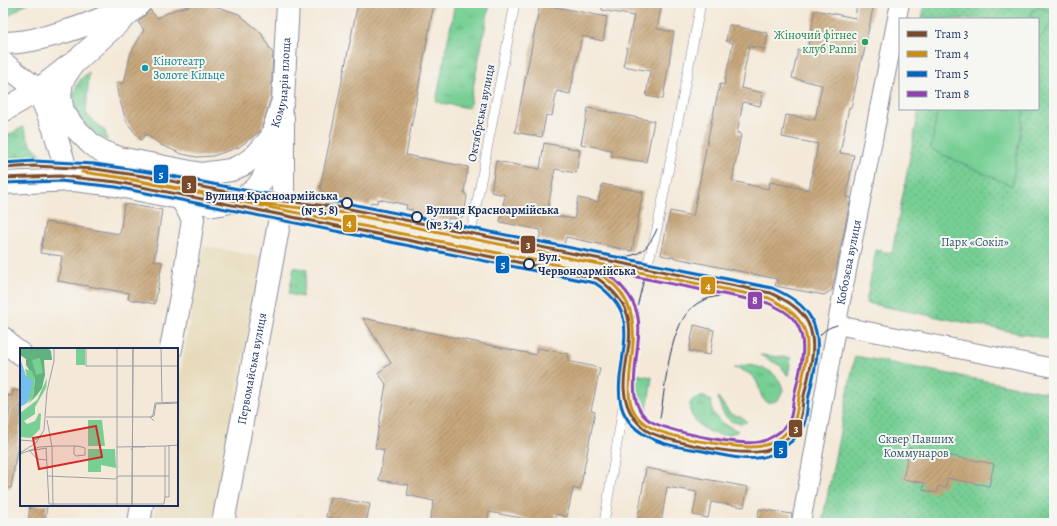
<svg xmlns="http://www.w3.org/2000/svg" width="1057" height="526" viewBox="0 0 1057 526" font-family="Alegreya,serif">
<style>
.built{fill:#e6daba}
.grass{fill:url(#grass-tufts);stroke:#497f79}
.park{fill:url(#park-dots);stroke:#497f79}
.garden{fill:#77cf94;stroke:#497f79}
.building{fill:url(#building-hatch)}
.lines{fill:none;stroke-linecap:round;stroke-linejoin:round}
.service-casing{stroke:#888c9b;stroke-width:10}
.minor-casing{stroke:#888c9b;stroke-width:20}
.tertiary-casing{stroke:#888c9b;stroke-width:24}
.secondary-casing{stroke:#888c9b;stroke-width:24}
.primary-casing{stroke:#888c9b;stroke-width:24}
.service{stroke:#fff;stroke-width:9}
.minor{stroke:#fff;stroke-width:18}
.tertiary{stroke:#fff;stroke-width:22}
.secondary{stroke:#fff;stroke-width:22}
.primary{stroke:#fff;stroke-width:22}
.tram{stroke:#1b2f5e;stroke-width:1}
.tram-1-casing{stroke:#f6f6f2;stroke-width:6}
.tram-2-casing{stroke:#f6f6f2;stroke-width:6}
.tram-3-casing{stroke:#f6f6f2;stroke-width:6}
.tram-4-casing{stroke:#f6f6f2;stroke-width:6}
.tram-1{stroke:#7a4b2a;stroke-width:3}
.tram-2{stroke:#cb8e13;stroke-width:3}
.tram-3{stroke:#0065bd;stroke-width:3}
.tram-4{stroke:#8e44ad;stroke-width:3}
.leisure-dot{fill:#2e9e5b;stroke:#f6f6f2;stroke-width:1.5}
.culture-dot{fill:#0f9aa8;stroke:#f6f6f2;stroke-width:1.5}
.stop-dot{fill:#f6f6f2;stroke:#1b2f5e;stroke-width:2}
.labels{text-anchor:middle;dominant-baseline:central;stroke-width:4;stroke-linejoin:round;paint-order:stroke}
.leisure-label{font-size:12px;fill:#27864d;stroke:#f6f6f2;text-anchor:end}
.culture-label{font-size:12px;fill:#0d838f;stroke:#f6f6f2;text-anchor:start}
.street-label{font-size:12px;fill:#1b2f5e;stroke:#f6f6f2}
.stop-label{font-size:12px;font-weight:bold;fill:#1b2f5e;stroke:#f6f6f2;text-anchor:start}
.park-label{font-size:12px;fill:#32576c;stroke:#f6f6f2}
.inset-road{fill:none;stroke:#9d9fa7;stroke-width:1}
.view{fill:#d62828;fill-opacity:0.15;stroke:#d62828;stroke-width:2}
.inset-edge{fill:none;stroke:#1b2f5e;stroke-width:2}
.line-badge{stroke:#f6f6f2;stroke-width:1.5}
.badge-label{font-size:11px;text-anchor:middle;font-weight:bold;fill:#fff}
</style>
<defs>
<pattern id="grass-tufts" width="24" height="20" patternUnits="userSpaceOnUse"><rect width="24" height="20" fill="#77cf94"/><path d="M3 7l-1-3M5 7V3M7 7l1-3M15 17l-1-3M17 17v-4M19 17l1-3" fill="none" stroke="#61a87c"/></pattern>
<pattern id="park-dots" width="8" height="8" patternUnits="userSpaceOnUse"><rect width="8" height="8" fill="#77cf94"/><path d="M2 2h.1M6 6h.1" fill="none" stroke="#61a87c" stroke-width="1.8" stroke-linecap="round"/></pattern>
<pattern id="building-hatch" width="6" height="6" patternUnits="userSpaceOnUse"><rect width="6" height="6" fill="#c8a87d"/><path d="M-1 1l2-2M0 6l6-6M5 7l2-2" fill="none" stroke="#a2896a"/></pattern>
</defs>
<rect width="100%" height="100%" fill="#f6f6f2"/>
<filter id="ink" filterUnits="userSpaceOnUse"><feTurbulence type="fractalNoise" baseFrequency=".025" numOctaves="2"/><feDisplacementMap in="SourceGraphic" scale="8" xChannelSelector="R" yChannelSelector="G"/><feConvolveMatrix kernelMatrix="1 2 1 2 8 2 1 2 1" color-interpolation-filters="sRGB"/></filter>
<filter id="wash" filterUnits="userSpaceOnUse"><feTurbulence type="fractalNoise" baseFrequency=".012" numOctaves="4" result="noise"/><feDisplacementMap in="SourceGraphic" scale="16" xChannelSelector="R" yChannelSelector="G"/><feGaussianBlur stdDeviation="0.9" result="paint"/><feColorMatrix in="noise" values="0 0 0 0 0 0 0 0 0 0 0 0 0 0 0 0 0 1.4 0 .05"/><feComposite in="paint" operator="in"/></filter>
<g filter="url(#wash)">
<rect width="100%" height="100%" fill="#f4e9d8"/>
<path class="built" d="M204 246 262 257 213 523H152L156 505H177V390Z"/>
<g class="grass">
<path d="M13 3H27L3 20V8Z"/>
<path d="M455 3H490L469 108 436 102Z"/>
<path d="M89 72 86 114 105 131 107 140C80 126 58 95 89 72Z"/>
<path d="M23 127 30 143 44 158 3 162V138Z"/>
<path d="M294 267 307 270 302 297 289 294Z"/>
<path d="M760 355 791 358 788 376 781 366Z"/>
<path d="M748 365C764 367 779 372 783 390L778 400C758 409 762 388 755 379 749 372 742 370 734 368Z"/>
<path d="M629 373 652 377 645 424C631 409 626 393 629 373Z"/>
<path d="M704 397 711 401 713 413 720 422 738 431C705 450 669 396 704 397Z"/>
<path d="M718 397 730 414 742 417 747 422C729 427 720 413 718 397Z"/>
</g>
<g class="park">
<path d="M925 3H1054V340L866 303 876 250 892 253 919 109H1038V19H922Z"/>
<path d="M855 356 1054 394V523H822Z"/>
</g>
<g class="garden">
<path d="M1038 8 1045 9 1051 13 1052 22 1038 41V19H1031L1032 11Z"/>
<path d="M938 109H1024L1012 186 931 149Z"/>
</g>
<g id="blocks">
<g class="building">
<path d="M358 3H434L406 155 468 167 464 192 467 196 464 216 458 219 448 218V221L412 214 413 210 406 209 407 205 378 199 377 203 371 202 370 206 335 199V196L324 193 320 188Z"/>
<path d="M602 3H662L657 29 674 32 663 99 646 96 650 71 623 66 634 16 602 10Z"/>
<path d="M857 3H874L863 57H862L851 108 849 107 840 153 854 155 846 197 851 198 832 290 824 295 775 286 777 279 661 255 670 211 693 216 710 128 720 84 724 85 733 43 726 41 729 25 768 33 765 49 749 46 741 88 763 93 760 106 743 102 737 133 741 134 732 181 768 189 770 182 809 190 818 144 782 137 786 115 815 120 822 85 792 78 798 50 807 52 815 10 855 18Z"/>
<path d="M540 4 607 17 603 41 582 36 570 94 557 91 552 116 546 115 542 137 515 132Z"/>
<path d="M192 5H212L239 14 261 33 273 54 271 98 261 130 239 147 213 156 197 157 182 154 161 145 146 134 141 140 127 123 118 95 116 83H124L131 53 144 30 138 22 150 10 157 18 174 10Z"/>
<path d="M588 108 654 121 646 162 611 156 612 150 581 144Z"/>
<path d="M544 143 580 150 576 173 555 169 547 214 574 219 578 198 598 202 602 184 643 192 632 251 566 237 564 244 539 239 541 230 500 222 505 195 491 192 496 161 540 169Z"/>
<path d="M124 204 162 210 154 261 162 262 155 304 128 299 129 293 58 281 62 256 40 253 46 222 120 234Z"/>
<path d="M363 318 536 355 537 348 569 354 568 361 600 368 591 411 595 412 580 490 573 488 567 517 556 514 555 523H537V521L489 512 487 523H443L430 520 434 501 407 495 409 485 379 480 384 450 375 448 386 384 378 373 391 363Z"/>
<path d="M694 325 714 330 710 355 689 351Z"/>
<path d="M13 390 21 391V424L11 488 3 487V454L10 409 3 408V395L12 396Z"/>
<path d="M909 448 994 464 989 486 947 478 946 488 938 486 937 493 923 490 924 483 903 479Z"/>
<path d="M646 468 748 487 744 507 711 502 708 518 693 515 697 492 667 487 661 523H637Z"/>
<path d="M330 497 370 504 366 523 326 517Z"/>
<path d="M30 505H47L45 523H28Z"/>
<path d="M759 509 792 514 791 523H757Z"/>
</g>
</g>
</g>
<g filter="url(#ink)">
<use href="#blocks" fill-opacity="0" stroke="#888c9b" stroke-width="1"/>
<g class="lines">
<defs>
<g id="service">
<path d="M472 228 515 3"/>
<path d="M648 263 657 229 701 3"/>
<path d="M604 523 624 401"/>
</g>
<g id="minor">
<path d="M837 325 1054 368"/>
<path id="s1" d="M801 523 841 301 900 3"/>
</g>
<g id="tertiary">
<path d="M3 43C37 43 97 24 126 6"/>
<path d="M3 63 38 90 51 103"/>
</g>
<g id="secondary">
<path d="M38 90 54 129 65 166 74 180"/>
<path d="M3 338 11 347 21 354"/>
</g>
<g id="primary">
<path id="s2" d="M140 3 73 64 62 81 60 96 63 111 73 126 92 145 104 152 119 158 201 174 231 170 244 164 255 156 271 138 283 100 288 3"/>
<path d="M3 111 38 90 70 65"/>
<path d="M3 183 74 180 115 185 214 205C258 199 267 182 275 140"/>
<path d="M171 349 183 285 193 219 182 200"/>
<path d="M139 523 142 505"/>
<path id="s3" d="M223 523 283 202V118"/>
</g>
</defs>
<use href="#service" class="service-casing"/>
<use href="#minor" class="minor-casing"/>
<use href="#tertiary" class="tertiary-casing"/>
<use href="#secondary" class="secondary-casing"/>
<use href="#primary" class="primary-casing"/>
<use href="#service" class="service"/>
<use href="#minor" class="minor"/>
<use href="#tertiary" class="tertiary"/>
<use href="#secondary" class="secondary"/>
<use href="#primary" class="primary"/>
<g class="tram">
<path d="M603 258C632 256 644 259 657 229"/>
<path d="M667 271C682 278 698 284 715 289 736 294 763 294 781 308 794 317 802 334 803 349 804 363 795 413 788 423 783 430 774 437 766 440 749 446 733 438 715 437 700 437 685 440 670 439"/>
<path d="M629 339 648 263"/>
<path d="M811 358C816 341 818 330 837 325"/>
<path d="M660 418C666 387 668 321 698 303 708 297 719 296 730 295"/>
</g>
<defs>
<path id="tram-1" d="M3 168 34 166 95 169 156 178 258 198 345 208 771 293C785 300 801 308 808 323 819 346 808 376 803 400 802 409 802 418 797 426 792 436 783 443 773 448 751 460 672 443 649 432 643 429 638 423 634 418 611 386 636 351 628 317 624 300 611 288 597 278L117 182 60 176 3 178"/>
<path id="tram-2" d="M82 172 124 178 258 203 344 213 769 298C818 321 809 346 800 391 797 405 798 420 788 431 770 451 748 448 724 445 701 441 671 438 650 427 595 397 674 318 598 273L118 177Z"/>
<path id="tram-3" d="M3 163 34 161 95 164 156 173 259 193 346 203 772 288C788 295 804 304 812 320 824 344 813 375 808 400 807 409 807 418 803 427 797 438 786 447 775 453 753 464 725 456 703 451 684 448 661 445 645 435 597 407 633 356 623 317 619 302 607 291 595 283L116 187 60 181 4 183"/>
<path id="tram-4" d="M602 270 768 303C779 308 792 314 798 326 809 347 798 376 794 397 792 405 793 414 789 421 784 430 775 436 766 440 747 449 674 432 654 423 616 405 646 345 637 313 632 294 618 281 602 270Z"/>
</defs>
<use href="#tram-1" class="tram-1-casing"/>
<use href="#tram-2" class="tram-2-casing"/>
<use href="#tram-3" class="tram-3-casing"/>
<use href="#tram-4" class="tram-4-casing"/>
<use href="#tram-1" class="tram-1"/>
<use href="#tram-2" class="tram-2"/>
<use href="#tram-3" class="tram-3"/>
<use href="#tram-4" class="tram-4"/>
</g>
</g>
<circle class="leisure-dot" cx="865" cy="42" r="4"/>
<circle class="culture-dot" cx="145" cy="68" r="4"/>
<g class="stop-dot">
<circle cx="347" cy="203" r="5"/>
<circle cx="417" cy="217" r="5"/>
<circle cx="529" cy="264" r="5"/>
</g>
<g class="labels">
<g class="leisure-label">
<text x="857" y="35">Жіночий фітнес<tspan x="857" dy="14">клуб Panni</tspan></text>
</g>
<g class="culture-label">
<text x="153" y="61">Кінотеатр<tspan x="153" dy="14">Золоте Кільце</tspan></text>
</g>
<g class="street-label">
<text stroke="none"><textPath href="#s2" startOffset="439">Комунарів площа</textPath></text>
<text transform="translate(481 113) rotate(-79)">Октябрська вулиця</text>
<text stroke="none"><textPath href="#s1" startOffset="265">Кобозєва вулиця</textPath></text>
<text stroke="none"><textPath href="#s3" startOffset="157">Первомайська вулиця</textPath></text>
</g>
<g class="stop-label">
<text x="338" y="196" text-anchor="end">Вулиця Красноармійська<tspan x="338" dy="14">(№ 5, 8)</tspan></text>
<text x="426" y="210">Вулиця Красноармійська<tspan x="426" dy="14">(№ 3, 4)</tspan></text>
<text x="538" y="257">Вул.<tspan x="538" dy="14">Червоноармійська</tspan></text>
</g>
<g class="park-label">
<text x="975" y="242">Парк «Сокіл»</text>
<text x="916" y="439">Сквер Павших<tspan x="916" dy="14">Коммунаров</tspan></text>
</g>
</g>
<g transform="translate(20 348)">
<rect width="158" height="158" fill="#f4e9d8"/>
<path d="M0 0H28L31 3 32 12H24L25 27 22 40 17 47 8 56 13 49 15 31 6 17V11L0 7Z" fill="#61b27e"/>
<path d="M5 21 12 23 15 31 13 49 7 55 12 33 7 30Z" fill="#77cf94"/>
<path d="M56 0H65V17H56ZM27 30 26 40 15 59V66L4 73 7 76 15 73 19 65 21 66 20 81 11 90 0 89V65L17 52ZM68 72H82L85 98H68ZM68 101H95L96 120 81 117V124H68Z" fill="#77cf94"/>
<path d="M20 10 23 25 16 27 12 12Z" fill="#77cf94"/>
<path d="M0 10 6 28 13 33 7 55 0 59Z" fill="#74bfed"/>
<path class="inset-road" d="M66 0V18H158M97 0V157M141 0 142 54M26 69H131L134 68 136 56 158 55M27 72 32 99 33 157M134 73 130 69 133 67 135 55 158 54M0 92 12 93 19 90M97 99 145 98M26 100 29 156H144L145 149H149V97M111 102 113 99H125M8 103 27 100M10 103 17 111 27 112M0 105 16 95 24 82 27 43 34 13V0M0 106 19 99 36 98H57L62 99 65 100V107L56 108 54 106V100L55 98M27 128 95 131 99 128H149M145 149V98L158 97M112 157 113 0M112 158 113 0"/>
<path class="view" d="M76 78 82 109 19 121 13 90Z"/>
<rect width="158" height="158" class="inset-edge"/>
</g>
<g class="line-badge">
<rect x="153" y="164" width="16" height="20" rx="4" fill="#0065bd"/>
<rect x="181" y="175" width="16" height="19" rx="4" fill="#7a4b2a"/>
<rect x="342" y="214" width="15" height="19" rx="4" fill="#cb8e13"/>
<rect x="520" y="235" width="16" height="19" rx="4" fill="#7a4b2a"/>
<rect x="495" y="255" width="15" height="19" rx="4" fill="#0065bd"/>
<rect x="700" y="276" width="16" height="19" rx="4" fill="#cb8e13"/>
<rect x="747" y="291" width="16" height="19" rx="4" fill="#8e44ad"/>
<rect x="788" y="419" width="15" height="19" rx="4" fill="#7a4b2a"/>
<rect x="773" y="440" width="15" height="19" rx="4" fill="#0065bd"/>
</g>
<g class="badge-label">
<text x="161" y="178">5</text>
<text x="189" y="188">3</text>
<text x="349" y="227">4</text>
<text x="528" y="248">3</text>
<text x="503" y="268">5</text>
<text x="708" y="290">4</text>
<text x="755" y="304">8</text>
<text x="796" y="432">3</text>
<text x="781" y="453">5</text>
</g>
<rect width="1057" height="526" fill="none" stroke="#f6f6f2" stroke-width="16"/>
<rect x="899" y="18" width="140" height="92" fill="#f6f6f2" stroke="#9ea6b7"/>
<rect x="907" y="31" width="20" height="6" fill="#7a4b2a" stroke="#9ea6b7"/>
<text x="935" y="38" font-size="12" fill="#1b2f5e">Tram 3</text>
<rect x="907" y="51" width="20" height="6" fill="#cb8e13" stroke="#9ea6b7"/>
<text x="935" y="58" font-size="12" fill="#1b2f5e">Tram 4</text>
<rect x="907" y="71" width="20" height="6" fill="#0065bd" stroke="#9ea6b7"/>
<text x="935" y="78" font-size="12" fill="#1b2f5e">Tram 5</text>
<rect x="907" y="91" width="20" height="6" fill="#8e44ad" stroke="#9ea6b7"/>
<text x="935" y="98" font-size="12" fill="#1b2f5e">Tram 8</text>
</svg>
